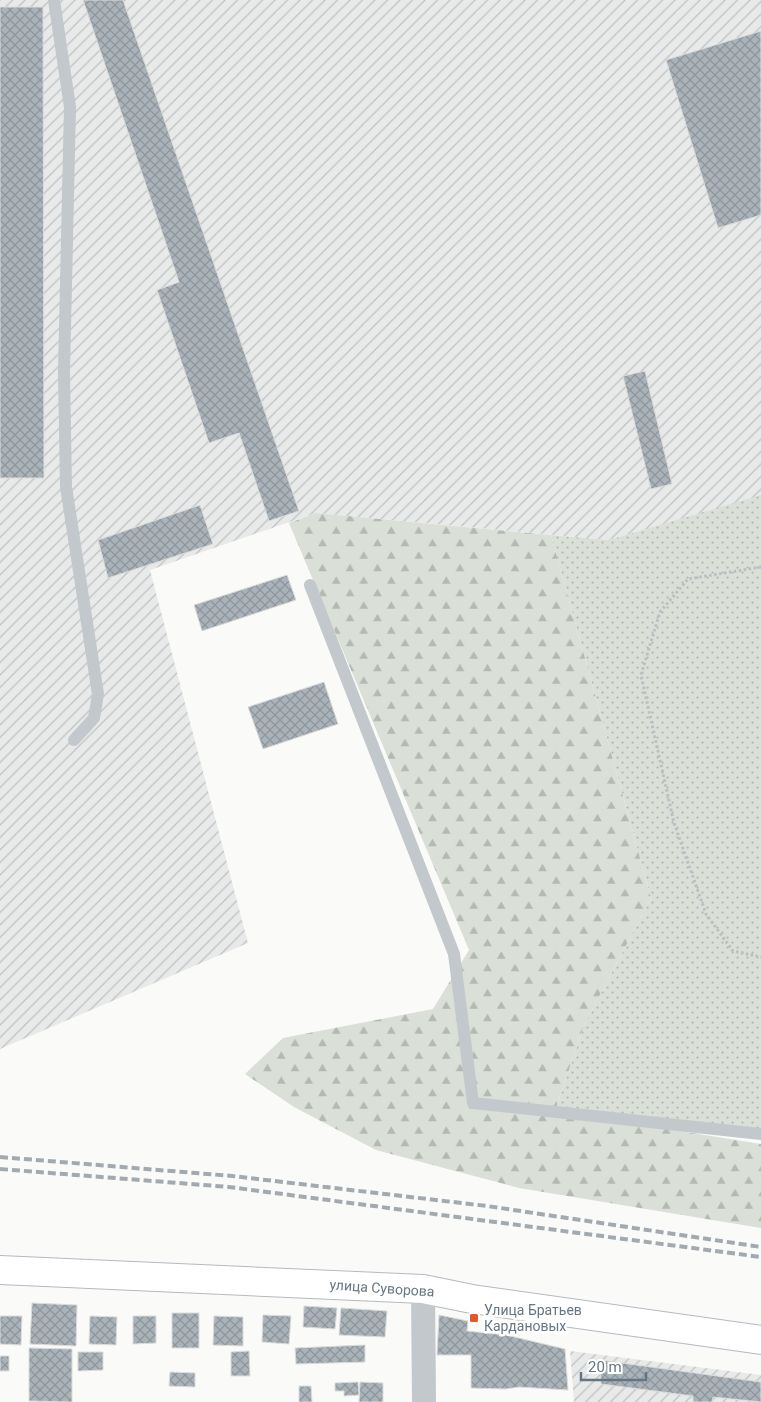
<svg xmlns="http://www.w3.org/2000/svg" width="761" height="1402" viewBox="0 0 761 1402" font-family="Roboto,sans-serif">
<style>
.industrial{fill:url(#industrial-furrows)}
.grass{fill:url(#grass-dots)}
.forest{fill:url(#forest-firs)}
.building{fill:url(#building-cross-hatch);stroke:#dcdcda}
.lines{fill:none;stroke-linecap:round;stroke-linejoin:round}
.secondary-casing{stroke:#b3babf;stroke-width:30}
.path{stroke:#bbbfc2;stroke-width:3;stroke-dasharray:2.5 2.5;stroke-linecap:butt}
.lane{stroke:#c3c8cc;stroke-width:12}
.street{stroke:#c3c8cc;stroke-width:24}
.secondary{stroke:#fff;stroke-width:28}
.rail{stroke:#a2aab0;stroke-width:4;stroke-dasharray:8 4;stroke-linecap:butt}
.poi-dot{fill:#e4572e;stroke:#fff;stroke-width:2}
.labels{text-anchor:middle;dominant-baseline:central;stroke-width:5;stroke-linejoin:round;paint-order:stroke}
.street-label{font-size:14px;fill:#657683;stroke:#fff}
.poi-label{font-size:14px;fill:#657683;stroke:#fff;text-anchor:start}
</style>
<defs>
<pattern id="industrial-furrows" width="10" height="10" patternUnits="userSpaceOnUse" patternTransform="scale(1.25)"><rect width="10" height="10" fill="#e8e9e9"/><path d="M-1 1l2-2M0 10L10 0M9 11l2-2" fill="none" stroke="#c0c1c2"/></pattern>
<pattern id="grass-dots" width="8" height="8" patternUnits="userSpaceOnUse" patternTransform="scale(1.25)"><rect width="8" height="8" fill="#dadfd7"/><path d="M2 2h.1M6 6h.1" fill="none" stroke="#b4b9b4" stroke-width="1.8" stroke-linecap="round"/></pattern>
<pattern id="forest-firs" width="22" height="20" patternUnits="userSpaceOnUse" patternTransform="scale(1.25)"><rect width="22" height="20" fill="#dadfd7"/><path d="M5 1l3.5 6h-7zM16 11l3.5 6h-7z" fill="#b4b9b4"/></pattern>
<pattern id="building-cross-hatch" width="8" height="8" patternUnits="userSpaceOnUse" patternTransform="scale(1.25)"><rect width="8" height="8" fill="#aab3b9"/><path d="M0 0l8 8M0 8l8-8" fill="none" stroke="#8e969c"/></pattern>
</defs>
<rect width="100%" height="100%" fill="#fafaf8"/>
<g class="industrial">
<path d="M0 0H761V496L609 540 316 513 150 570 248 943 0 1049Z"/>
<path d="M570 1351 761 1375V1402H574Z"/>
</g>
<path class="grass" d="M761 495V1134L555 1111 584 1025 651 898 551 535 609 540Z"/>
<path class="forest" d="M316 513 551 535 651 898 584 1025 555 1111 761 1144V1228L519 1188 376 1150 294 1107 245 1074 283 1038 433 1009 469 950 289 523Z"/>
<g class="building">
<path d="M83 0H123L299 511 269 521 239 433 209 443 157 290 179 282Z"/>
<path d="M0 7H43L44 478H0Z"/>
<path d="M761 31V215L718 228 666 60Z"/>
<path d="M645 371 672 484 651 489 623 376Z"/>
<path d="M200 505 213 544 108 578 98 540Z"/>
<path d="M287 575 296 600 202 631 194 605Z"/>
<path d="M324 682 338 724 263 749 248 707Z"/>
<path d="M32 1303 77 1305 76 1346 30 1344Z"/>
<path d="M304 1306 337 1308 335 1329 303 1327Z"/>
<path d="M341 1308 387 1311 385 1337 339 1335Z"/>
<rect x="172" y="1313" width="27" height="35"/>
<path d="M263 1315 291 1316 289 1344 262 1342Z"/>
<path d="M439 1315 468 1321 467 1331 506 1335 565 1349 568 1390 519 1387 506 1389 471 1388V1355H437Z"/>
<path d="M0 1316H22L21 1345 0 1344Z"/>
<path d="M90 1316 117 1317 116 1345 89 1344Z"/>
<path d="M133 1316H156V1343L133 1344Z"/>
<path d="M214 1316 243 1317V1346L213 1345Z"/>
<path d="M365 1345V1362L296 1364 295 1348Z"/>
<path d="M29 1348 72 1349V1402L29 1401Z"/>
<path d="M249 1351 250 1376H231V1352Z"/>
<path d="M78 1352H103V1370L78 1371Z"/>
<rect x="0" y="1356" width="9" height="15"/>
<path d="M600 1360 761 1382V1402L713 1397 712 1402H693V1396L601 1384Z"/>
<path d="M170 1372 195 1373V1387L169 1386Z"/>
<path d="M358 1382 359 1395 344 1396V1391H335V1383Z"/>
<path d="M360 1382 383 1383V1402H359Z"/>
<path d="M299 1386H311L312 1402H299Z"/>
</g>
<g class="lines">
<defs>
<path id="secondary" d="M0 1270 423 1289 472 1299 761 1340"/>
</defs>
<use href="#secondary" class="secondary-casing"/>
<path class="path" d="M761 567 688 579 660 612 641 675 674 823 706 914 733 951 761 957"/>
<g class="lane">
<path d="M54 0 70 107 64 372 66 487 98 694 94 718 74 740"/>
<path d="M310 585 454 954 473 1103 761 1134"/>
</g>
<path class="street" d="M423 1289 424 1402"/>
<use href="#secondary" class="secondary"/>
<g class="rail">
<path d="M0 1157 232 1176 487 1206 761 1247"/>
<path d="M0 1169 229 1187 761 1257"/>
</g>
</g>
<rect class="poi-dot" x="469" y="1313" width="10" height="10" rx="2.5"/>
<g class="labels">
<g class="street-label">
<text transform="translate(382 1288) rotate(4)">улица Суворова</text>
</g>
<g class="poi-label">
<text x="484" y="1310">Улица Братьев<tspan x="484" dy="16">Кардановых</tspan></text>
</g>
</g>
<path d="M581 1372v8h65v-8" fill="none" stroke="#657683" stroke-width="2.5"/>
<text x="588" y="1372" font-size="15" fill="#657683" stroke="#ffffff" stroke-width="4" paint-order="stroke">20 m</text>
</svg>
